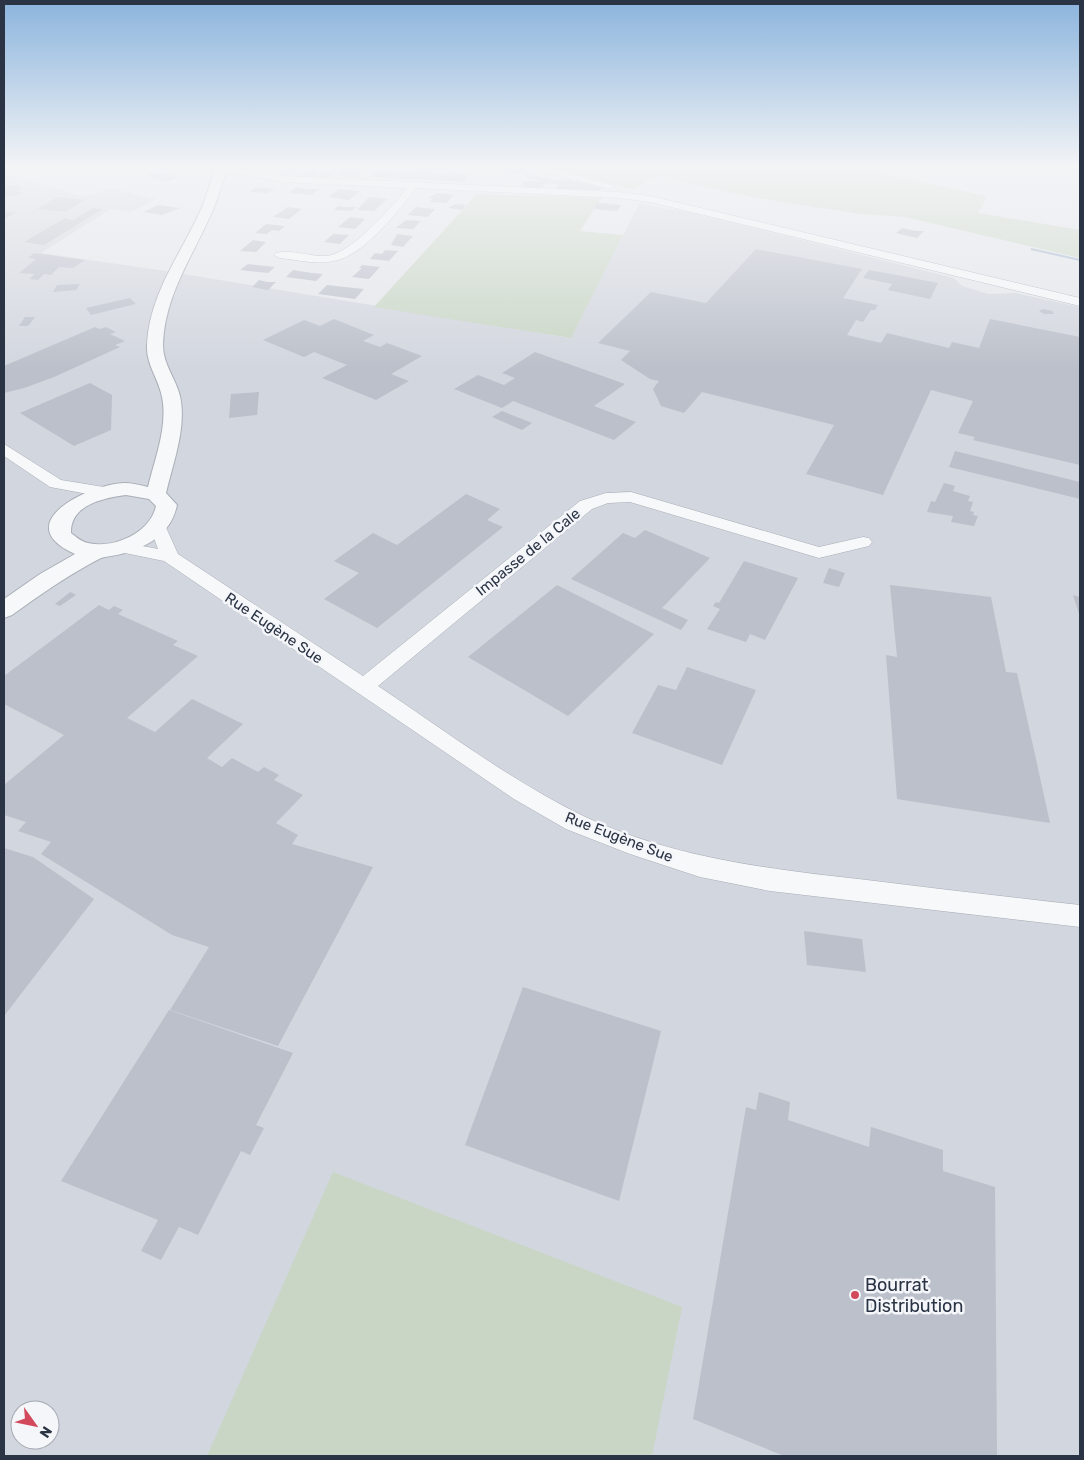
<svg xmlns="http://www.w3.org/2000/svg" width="1084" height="1460" viewBox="0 0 1084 1460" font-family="Rubik,sans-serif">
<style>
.built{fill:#d2d6de;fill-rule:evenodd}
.green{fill:#c9d6c5}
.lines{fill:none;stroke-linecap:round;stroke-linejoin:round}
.stream{fill:#9fb4cc;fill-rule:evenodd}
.building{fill:#bbc0ca}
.minor-casing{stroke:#a9aeb7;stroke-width:1}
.tertiary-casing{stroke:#a9aeb7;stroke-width:2}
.minor{fill:#f7f8fa;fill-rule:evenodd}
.tertiary{fill:#f7f8fa;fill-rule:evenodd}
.rail{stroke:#7d8696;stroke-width:2;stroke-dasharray:1 2.5;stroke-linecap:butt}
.poi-dot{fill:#d1495b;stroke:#f4f6f9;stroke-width:2}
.labels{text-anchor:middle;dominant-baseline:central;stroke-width:5;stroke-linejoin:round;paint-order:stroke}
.street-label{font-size:15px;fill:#2b3445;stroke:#f4f6f9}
.near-poi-label{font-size:18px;fill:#2b3445;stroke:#f4f6f9;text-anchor:start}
</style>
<rect width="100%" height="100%" fill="#e4e7ec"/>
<path class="built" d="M4 173 84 197 111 188 156 199 131 212 111 209 41 253 159 270 570 338 639 204 688 212 954 278 962 286 988 294 1015 293 1080 307V1456H4ZM20 1410H50V1440H20Z"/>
<g class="green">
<path d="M533 165H844L987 196 978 213 1080 230V258L905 217 861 214 751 197 658 176 633 189Z"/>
<path d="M477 194 602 198 580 231 623 235 571 338 374 307Z"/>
<path d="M333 1172 682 1307 652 1456H207Z"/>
</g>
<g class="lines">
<path class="stream" d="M1031 248 1080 259V261L1031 250Z"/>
</g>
<g class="building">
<path d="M24 165 10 170 4 169 6 165Z"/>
<path d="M359 165 367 166 355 172 361 173 357 178 335 175 344 169 353 170Z"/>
<path d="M420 166 437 167 432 174 449 175 451 172 468 175 465 182 371 177 377 170 416 172Z"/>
<path d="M508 166 527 170 518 175 499 170Z"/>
<path d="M286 169 300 170 288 174 279 173Z"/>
<path d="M308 170 318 173 313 177 300 175Z"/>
<path d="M331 171 336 172 329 177H316L323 172Z"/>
<path d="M154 173 171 175 179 177 165 182 146 176Z"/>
<path d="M527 174 557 181 564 178 602 188 599 190 554 189 559 185 570 186 548 183 540 188 520 187 524 181H541L524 177Z"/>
<path d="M19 184 22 189 15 191 24 192 16 196 4 197V187Z"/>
<path d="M256 187 275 189 268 193 249 192Z"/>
<path d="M296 187 308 189H319L311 195 289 193Z"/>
<path d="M339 189 360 191 349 200 328 197Z"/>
<path d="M438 193 454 195 446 203 430 202 433 198H428Z"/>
<path d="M57 197 85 200 65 212 37 209Z"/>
<path d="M369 197H372L387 199 374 211 357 210Z"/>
<path d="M597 203 621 205 617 211 594 209Z"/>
<path d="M456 204 466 205 462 210 448 208Z"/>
<path d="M158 205 180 208 162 215 144 212Z"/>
<path d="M338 206 347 207H356L351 211 334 210Z"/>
<path d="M288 207 302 209 289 219 273 217Z"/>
<path d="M416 207 435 209 428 217 408 215Z"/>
<path d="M93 208 103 209 44 245 24 242 65 218 73 220Z"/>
<path d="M4 211 17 212 4 219Z"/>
<path d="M350 217 365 219 355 229 338 227Z"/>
<path d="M406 220 421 221 413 229 396 228Z"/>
<path d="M266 224 285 226 279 231 272 230 267 234 255 233Z"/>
<path d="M902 228 916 231H924L917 238 896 233Z"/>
<path d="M333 234 349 235 340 244 324 242Z"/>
<path d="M397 234 413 236 403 247 391 245Z"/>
<path d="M253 240 266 242 256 252 240 251Z"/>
<path d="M756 249 862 269 843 298 878 305 875 310H871L863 322 856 320 847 335 881 343 887 333 949 348 952 342 979 348 990 319 1080 337V465L973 440 975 437 958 433 973 401 931 390 883 495 806 474 834 425 702 392 684 413 661 406 653 389 659 381 650 379 621 360 630 351 598 343 651 292 706 303Z"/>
<path d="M385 250 398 251 389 261 370 259 375 253 382 254Z"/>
<path d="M34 253 85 260 73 268 59 267 51 275 44 274 38 280 29 279 35 274 19 273 36 259 28 258Z"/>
<path d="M248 264 275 267 268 273 240 270Z"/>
<path d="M362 265 380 267 369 279 352 277 362 268H359Z"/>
<path d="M293 270 312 273 323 274 316 281 286 277Z"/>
<path d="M869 270 897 275 938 283 930 299 888 290 892 284 863 278Z"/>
<path d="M259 280 267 282H276L268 290 252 287Z"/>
<path d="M80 284 76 290 53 292 57 285Z"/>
<path d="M327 285 354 288 364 289 355 299 318 294Z"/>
<path d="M130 298 136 304 91 315 86 308Z"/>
<path d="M1043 309 1052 311 1054 314H1044L1039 311Z"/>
<path d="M25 317H35L28 326H19Z"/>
<path d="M334 319 374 335 363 341 380 347 387 343 422 356 391 374 409 381 376 400 322 378 347 365 314 352 304 357 263 340 304 320 320 326Z"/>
<path d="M95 327 100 329 106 327 116 332 110 334 125 341 115 345 120 347 54 377 24 388 4 393V366Z"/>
<path d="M535 352 625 384 594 406 636 422 614 440 513 401 502 408 454 389 478 375 504 385 515 378 502 373Z"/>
<path d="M90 383 112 395 111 430 74 446 20 413Z"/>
<path d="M259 392 257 415 229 418 231 394Z"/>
<path d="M502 411 532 423 522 430 492 417Z"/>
<path d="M955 451 1080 482V499L949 467Z"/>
<path d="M944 483 955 486 953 491 970 496 968 501 973 502 970 511 974 512 973 515 978 516 974 526 951 522 953 516 927 512 931 501 935 502Z"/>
<path d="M466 494 500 509 487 520 503 527 377 628 324 599 359 573 334 561 373 533 397 545Z"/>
<path d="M645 530 710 558 662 608 688 620 681 630 571 579 623 533 635 538Z"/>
<path d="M744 561 798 578 765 640 750 634 746 642 707 629 720 609 713 606 716 602 719 603Z"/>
<path d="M829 568 845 573 839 587 823 583Z"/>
<path d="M557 585 654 634 568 716 468 657Z"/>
<path d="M890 585 991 597 1006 672 1017 673 1050 823 897 799 886 655 897 657Z"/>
<path d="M70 592 76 595 60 606 55 604Z"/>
<path d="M1073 595 1080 597V617Z"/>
<path d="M99 605 109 610 114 606 123 610 118 614 178 641 173 645 198 656 127 718 155 732 192 699 243 724 207 758 222 767 232 758 258 772 264 767 279 775 274 780 303 795 276 823 298 835 292 844 373 867 278 1046 170 1010 209 947 172 935 41 854 51 842 18 831 26 822 4 815V785L64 735 4 704V676Z"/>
<path d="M687 667 756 690 722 765 632 733 658 685 676 690Z"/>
<path d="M4 848 33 857 94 899 4 1016Z"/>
<path d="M804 931 862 939 866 972 807 965Z"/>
<path d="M523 987 661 1031 619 1201 465 1145Z"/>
<path d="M169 1010 293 1053 256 1125 264 1128 250 1155 241 1151 198 1235 179 1227 161 1260 141 1251 158 1220 61 1181Z"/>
<path d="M759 1092 790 1102 788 1120 869 1147 871 1127 943 1150V1171L995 1187 997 1456H784L693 1419 746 1107 756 1110Z"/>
</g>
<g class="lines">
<defs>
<g id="minor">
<path d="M222 165 283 176 619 192 650 196 1080 298V306L650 202 619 198 416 188C399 211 363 256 334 261 316 265 298 260 280 258L274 255 276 253C292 249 310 257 327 256 352 253 392 207 407 188L283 182 219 170V166Z"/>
<path d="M521 165H537L615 186 610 189Z"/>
<path d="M4 444 61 480 104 487 112 492 104 497 50 487 4 456Z"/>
<path d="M631 492 819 547 863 537 869 538 872 542 869 546 819 558 630 502 608 503 592 509 378 686C444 730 510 780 581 815 671 858 769 869 867 880 938 889 1009 897 1080 905V927L770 891 700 877 630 854 566 829 514 799 164 561 115 551 112 547 115 543 121 542 158 549 150 527 152 523H164L178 554 363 676 580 501 606 493Z"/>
</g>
<path id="tertiary" d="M216 165H228C224 178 220 192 215 205 196 252 164 293 163 346 163 364 176 379 180 396 187 427 173 463 166 493L177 505C171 534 148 547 121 554 114 556 105 556 99 559 68 575 40 595 12 615L4 618V599L40 574 75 554C8 524 87 485 124 483 132 483 140 485 148 487 155 458 168 426 162 397 159 380 146 364 147 346 149 292 183 252 203 205 208 192 212 178 216 165ZM126 495 149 499 156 506C150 533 114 549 88 543 82 542 76 537 71 533 70 505 103 498 126 495Z"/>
</defs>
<use href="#minor" class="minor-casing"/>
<use href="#tertiary" class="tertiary-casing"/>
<use href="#minor" class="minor"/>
<use href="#tertiary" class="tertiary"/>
<path class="rail" d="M1065 165 1080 167"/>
</g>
<linearGradient id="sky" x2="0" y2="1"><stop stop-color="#8bb4dd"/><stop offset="0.45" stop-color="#f3f4f6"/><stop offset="1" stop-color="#f3f4f6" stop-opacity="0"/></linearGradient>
<rect width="1084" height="369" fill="url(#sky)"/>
<circle class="poi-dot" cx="855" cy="1295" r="5"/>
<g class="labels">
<g class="street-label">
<text transform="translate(528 552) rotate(-39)">Impasse de la Cale</text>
<text transform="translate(274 628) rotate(34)">Rue Eugène Sue</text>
<text transform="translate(619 837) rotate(21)">Rue Eugène Sue</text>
</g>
<g class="near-poi-label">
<text x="865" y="1285">Bourrat<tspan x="865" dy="21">Distribution</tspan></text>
</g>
</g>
<rect width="1084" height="1460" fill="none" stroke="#2b3445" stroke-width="10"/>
<g transform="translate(35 1425) rotate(123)"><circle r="24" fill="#f4f6f9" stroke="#a4a8b1"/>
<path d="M0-4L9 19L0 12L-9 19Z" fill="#d1495b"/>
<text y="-8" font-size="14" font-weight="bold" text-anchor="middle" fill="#2b3445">N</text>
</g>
</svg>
